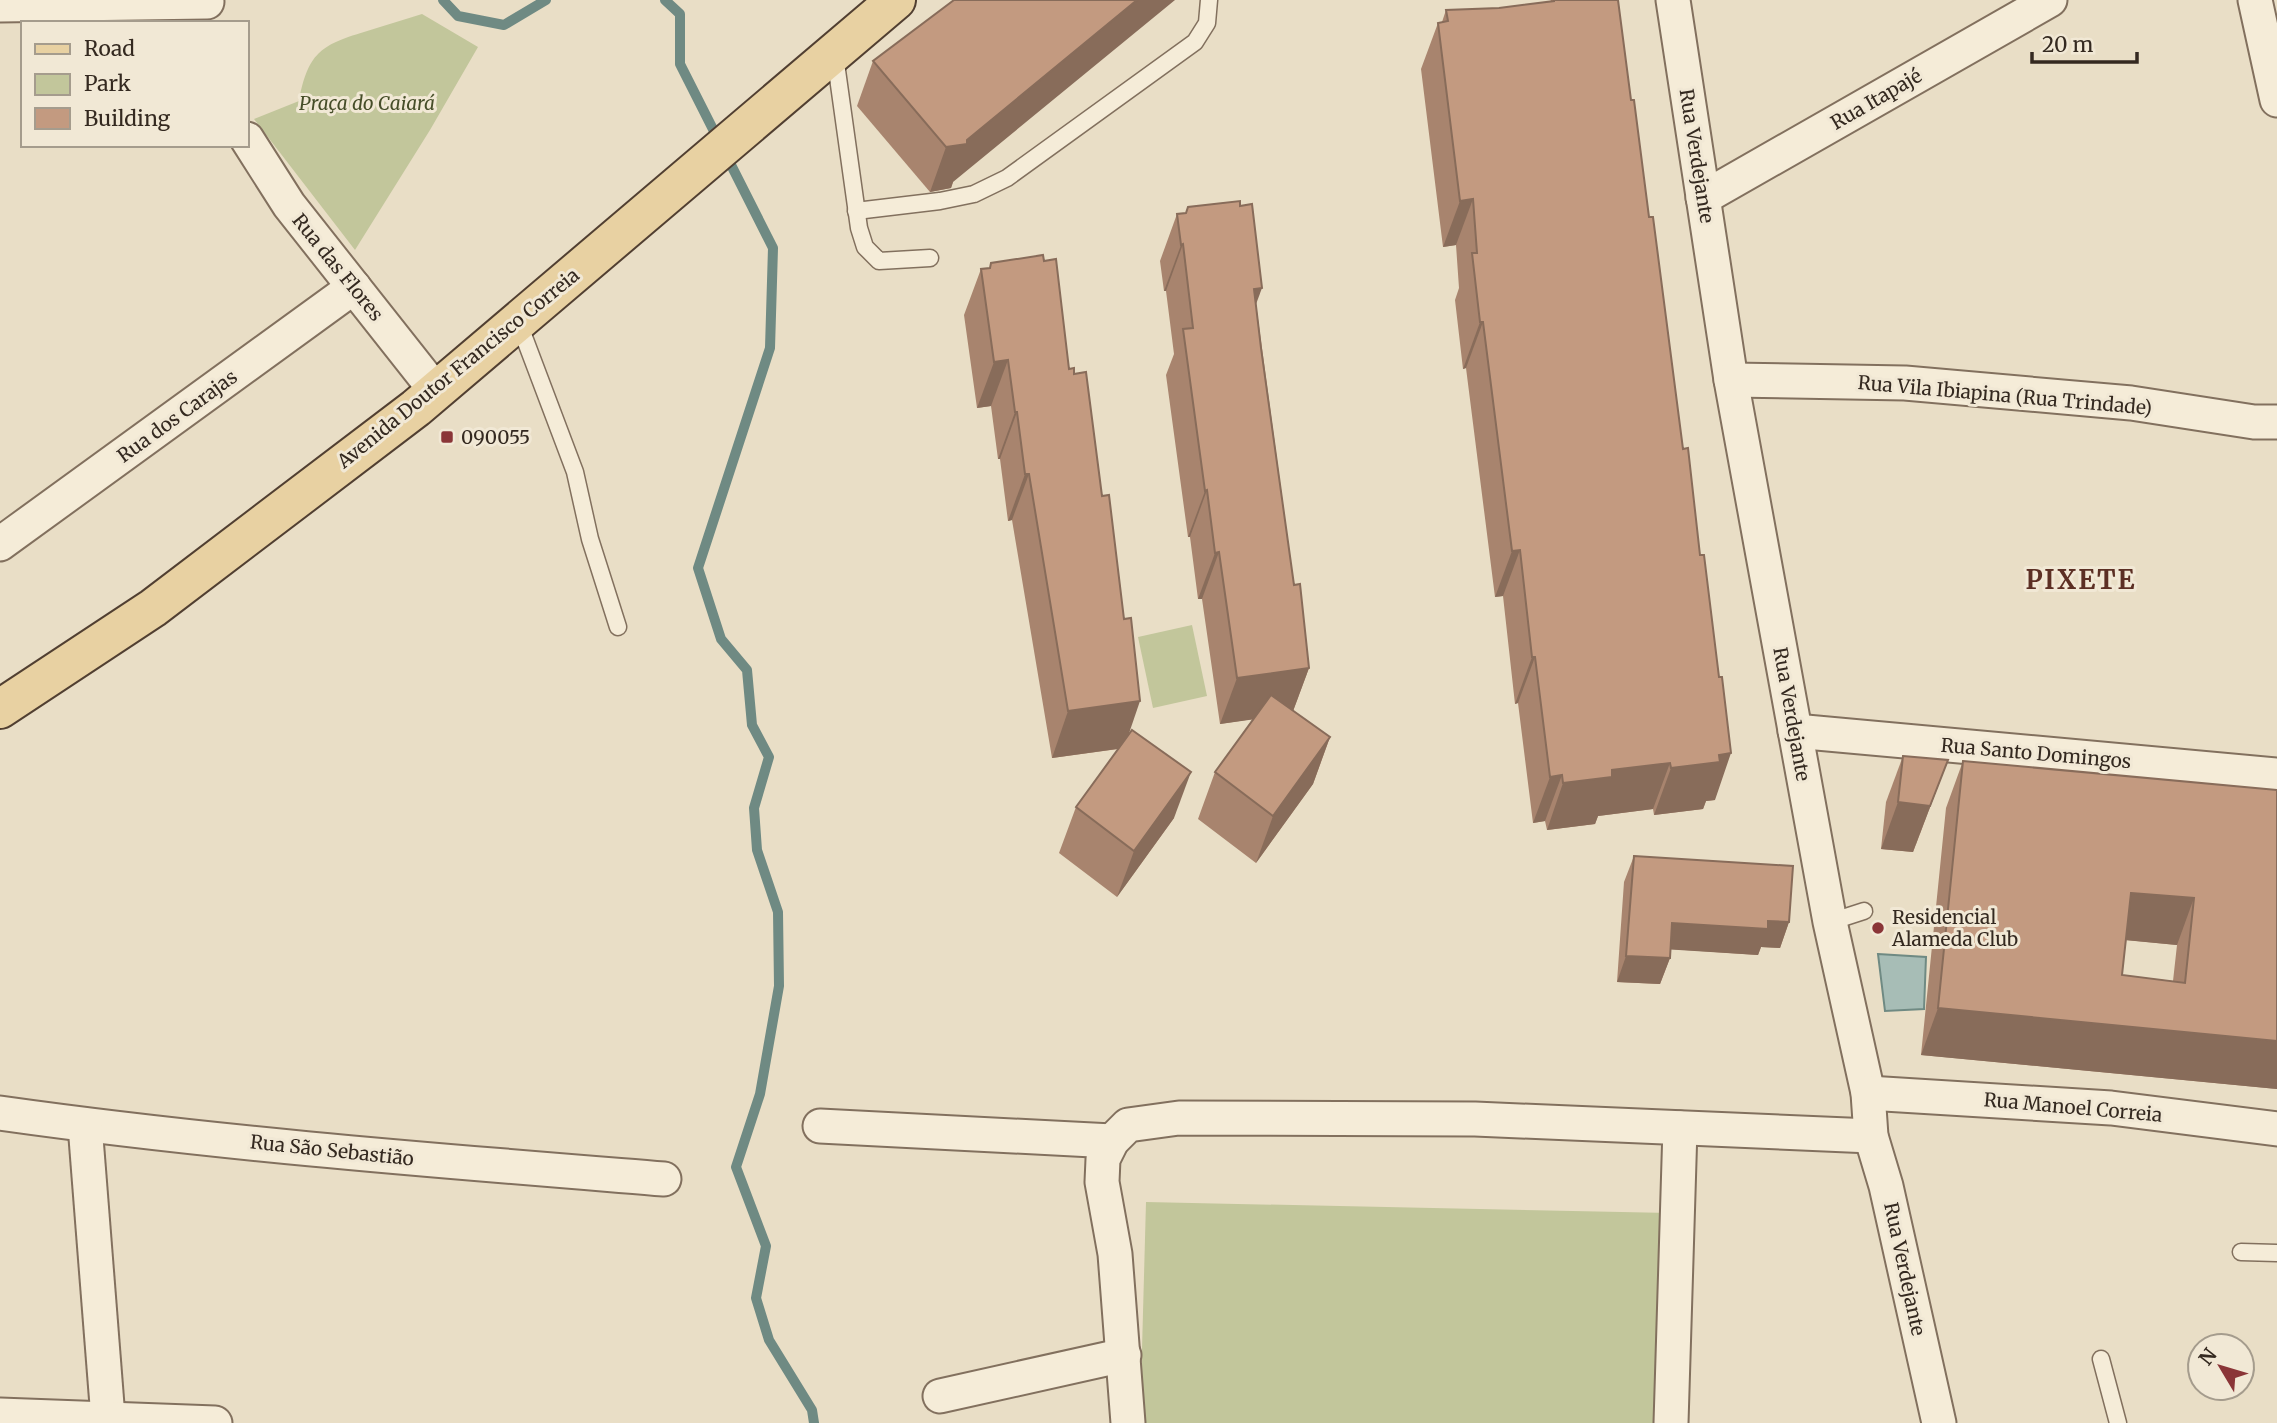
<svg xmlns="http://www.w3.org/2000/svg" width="2277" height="1423" viewBox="0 0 2277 1423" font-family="Merriweather,serif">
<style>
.green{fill:#c2c69b}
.water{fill:#a7bdb6;stroke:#6f8a83;stroke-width:2}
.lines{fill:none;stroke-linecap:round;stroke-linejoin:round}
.stream{stroke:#6f8a83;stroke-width:10}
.lane-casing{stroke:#82705e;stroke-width:19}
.street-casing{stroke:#82705e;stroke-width:37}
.primary-casing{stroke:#513f31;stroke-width:42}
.lane{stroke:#f5ecd8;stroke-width:16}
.street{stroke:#f5ecd8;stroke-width:33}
.primary{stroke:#e8d1a2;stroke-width:38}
.wall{fill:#a8846e;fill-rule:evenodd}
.shaded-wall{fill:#886c5a}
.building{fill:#c39a80;stroke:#886c5a;stroke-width:2;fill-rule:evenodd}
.poi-dot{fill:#8a3537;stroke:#f1e8d5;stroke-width:2.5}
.labels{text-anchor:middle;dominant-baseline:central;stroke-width:6;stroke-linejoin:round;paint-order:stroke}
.street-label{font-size:19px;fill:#342920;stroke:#f1e8d5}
.park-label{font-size:19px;font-style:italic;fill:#464e29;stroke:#f1e8d5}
.poi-label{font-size:19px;fill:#342920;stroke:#f1e8d5;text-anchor:start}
.district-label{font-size:26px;font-weight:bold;letter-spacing:2px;fill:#5c2f24;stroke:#f1e8d5}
</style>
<rect width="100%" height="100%" fill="#e9dec6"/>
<g class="green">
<path d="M422 14 478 47 430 130 355 250 254 119 299 101C308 54 320 45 364 32 383 26 403 20 422 14Z"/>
<path d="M1192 625 1207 696 1153 708 1138 637Z"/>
<path d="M1146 1202 1670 1213 1664 1423H1140Z"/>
</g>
<path class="water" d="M1878 954 1926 957 1924 1009 1885 1011Z"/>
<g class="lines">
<g class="stream">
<path d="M443 0 458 16 504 25 546 0"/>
<path d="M665 0 680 14V64L773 248 770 348 698 568 721 639 747 670 752 725 769 757 754 808 757 850 778 912 779 986 760 1094 736 1167 766 1246 756 1298 769 1340 812 1410 814 1423"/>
</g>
<defs>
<g id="lane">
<path d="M835 56 859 228 865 247 879 261 930 258"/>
<path d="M856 211 940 201 974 194 1007 178 1195 42 1207 23 1209 0"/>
<path d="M518 321 575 472 590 539 618 627"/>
<path d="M1830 922 1864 911"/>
<path d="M2241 1252 2277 1253"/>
<path d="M2101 1359 2118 1423"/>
</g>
<g id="street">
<path d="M1673 0 1731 380 1830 922 1868 1093 1871 1136 1886 1186 1939 1423"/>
<path d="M2255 0 2277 100"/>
<path d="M0 5 207 2"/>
<path d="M247 139 289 205 436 391"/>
<path d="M1703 198 2050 0"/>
<path d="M1731 380 1905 383 2131 403 2254 422H2277"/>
<path d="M0 544 354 287"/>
<path d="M1795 731 2277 775"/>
<path d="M1868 1093 2111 1108 2277 1129"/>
<path d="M0 1113C220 1144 442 1161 664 1179"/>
<path d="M85 1125 108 1418"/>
<path d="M820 1126 1112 1141"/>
<path d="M940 1396 1124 1355"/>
<path d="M0 1415 215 1423"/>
<path d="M1128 1423 1115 1254 1102 1182 1103 1159 1112 1141 1128 1125 1179 1118 1475 1119 1871 1136"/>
<path d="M1671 1423 1680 1128"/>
</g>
<path id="primary" d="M0 709 153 608 416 408 896 0"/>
</defs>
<use href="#lane" class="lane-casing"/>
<use href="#street" class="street-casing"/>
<use href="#primary" class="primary-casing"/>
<use href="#lane" class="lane"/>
<use href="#street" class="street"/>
<use href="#primary" class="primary"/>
</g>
<g class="wall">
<path d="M954 0 953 182 951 188 930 192 857 106 873 61Z"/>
<path d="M1551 0H1618L1715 800 1706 801 1703 809 1654 815 1653 809 1598 816 1595 824 1547 830 1545 821 1533 823 1518 703 1515 704 1503 596 1495 597 1466 368 1463 369 1455 300 1459 288 1456 245 1443 247 1421 69 1438 23 1442 22 1446 10 1499 8 1550 2Z"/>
<path d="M1177 214 1256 304 1294 585 1309 668 1293 711 1330 737 1313 784 1256 863 1198 819 1215 772 1253 719 1220 724 1202 599H1198L1190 537H1188L1166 375 1174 354 1166 291H1164L1160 261Z"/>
<path d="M981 269 1069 369 1129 734 1174 818 1117 897 1059 853 1076 807 1118 749 1052 758 1012 520 1008 521 1000 459H998L991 406 977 408 964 315Z"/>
<path d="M1903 756 1948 760 1913 852 1881 849 1886 802Z"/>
<path d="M1963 761 2277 790V1089L1921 1055 1946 808ZM2126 940 2177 945 2173 981 2122 975Z"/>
<path d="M1634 856 1789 922 1780 948 1761 947 1758 955 1670 949V958L1660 984 1617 982 1624 882Z"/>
</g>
<g class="shaded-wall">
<path d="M1137 0H1175L953 182 951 188 930 192 946 147Z"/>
<path d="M1473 199 1456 245 1443 247 1460 201Z"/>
<path d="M1183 244 1166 291H1164L1181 245Z"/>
<path d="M1262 288 1245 334 1254 289Z"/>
<path d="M1480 322H1483L1466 368 1463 369Z"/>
<path d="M1008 360 991 406 977 408 994 362Z"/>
<path d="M1015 412H1017L1000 459H998Z"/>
<path d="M1025 474H1029L1012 520 1008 521Z"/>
<path d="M1207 490 1190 537H1188L1205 491Z"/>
<path d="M1520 550 1503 596 1495 597 1512 551Z"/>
<path d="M1219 552 1202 599H1198L1215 553Z"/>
<path d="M1532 657H1535L1518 703 1515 704Z"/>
<path d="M1309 668 1292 714 1220 724 1237 678Z"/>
<path d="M1140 701 1124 748 1052 758 1068 711Z"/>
<path d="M1330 737 1313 784 1256 863 1273 816Z"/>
<path d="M1731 753 1715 800 1706 801 1703 809 1654 815 1671 768 1719 755Z"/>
<path d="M1948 760 1913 852 1881 849 1898 802Z"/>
<path d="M1670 763 1653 809 1598 816 1595 824 1547 830 1563 783 1612 770Z"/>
<path d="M1191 772 1174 818 1117 897 1134 851Z"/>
<path d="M1562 775 1545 821 1533 823 1550 777Z"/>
<path d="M2131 893 2194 898 2177 945 2114 939Z"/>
<path d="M1768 921 1789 922 1780 948 1761 947 1758 955 1663 949 1672 923Z"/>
<path d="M1626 956 1670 958 1660 984 1617 982Z"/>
<path d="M1938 1008 2277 1041V1089L1921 1055Z"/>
</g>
<g class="building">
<path d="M954 0H1137L967 140V144L946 147 873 61Z"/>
<path d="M1554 0H1618L1631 100H1634L1649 217H1653L1683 449 1688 448 1700 555H1704L1719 677H1722L1731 753 1719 755 1720 762 1671 768 1670 763 1612 770V777L1563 783 1562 775 1550 777 1535 657H1532L1520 550 1512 551 1483 322H1480L1472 253H1477L1473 199 1460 201 1438 23 1448 21 1446 10 1499 8 1554 1Z"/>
<path d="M1240 201V206L1252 204 1262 288 1254 289 1261 348 1294 585 1300 584 1309 668 1237 678 1219 552 1215 553 1207 490 1205 491 1183 329 1193 328 1183 244 1181 245 1177 214 1186 213 1188 207Z"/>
<path d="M1043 255 1044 261 1056 259 1069 369 1074 368V374L1086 372 1102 496 1109 495 1124 619 1131 618 1140 701 1068 711 1029 474H1025L1017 412H1015L1008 360 994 362 981 269 990 268 991 263Z"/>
<path d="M1271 695 1330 737 1273 816 1215 772Z"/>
<path d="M1132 730 1191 772 1134 851 1076 807Z"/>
<path d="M1903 756 1948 760 1930 806 1898 802Z"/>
<path d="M1963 761 2277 790V1041L1938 1008ZM2131 893 2194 898 2185 983 2122 975Z"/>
<path d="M1634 856 1793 866 1789 922 1768 921V929L1672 923 1670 958 1626 956Z"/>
</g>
<g class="poi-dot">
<rect x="440" y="430" width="14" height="14" rx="3.5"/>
<circle cx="1878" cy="928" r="7"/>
</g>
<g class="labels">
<g class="street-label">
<text transform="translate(1876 99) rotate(-30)">Rua Itapajé</text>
<text transform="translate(1697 156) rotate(81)">Rua Verdejante</text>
<text transform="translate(338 267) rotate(51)">Rua das Flores</text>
<text transform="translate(458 368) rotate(-39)">Avenida Doutor Francisco Correia</text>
<text transform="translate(2005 395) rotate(5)">Rua Vila Ibiapina (Rua Trindade)</text>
<text transform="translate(177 416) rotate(-36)">Rua dos Carajas</text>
<text transform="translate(1792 714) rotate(80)">Rua Verdejante</text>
<text transform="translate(2036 753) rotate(5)">Rua Santo Domingos</text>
<text transform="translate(2073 1107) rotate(5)">Rua Manoel Correia</text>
<text transform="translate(332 1150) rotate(6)">Rua São Sebastião</text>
<text transform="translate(1905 1269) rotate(78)">Rua Verdejante</text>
</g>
<g class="park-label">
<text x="367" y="103">Praça do Caiará</text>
</g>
<g class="poi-label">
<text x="461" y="437">090055</text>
<text x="1892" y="917">Residencial<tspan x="1892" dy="22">Alameda Club</tspan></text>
</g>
<g class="district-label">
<text x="2081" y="579">PIXETE</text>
</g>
</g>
<rect x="21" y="21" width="228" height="126" fill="#f1e8d5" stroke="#a59c8d" stroke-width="2"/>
<rect x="35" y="44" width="35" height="10" fill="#e8d1a2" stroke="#a59c8d" stroke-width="2"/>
<text x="84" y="56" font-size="21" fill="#342920">Road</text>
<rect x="35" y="74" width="35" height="21" fill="#c2c69b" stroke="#a59c8d" stroke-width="2"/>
<text x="84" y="91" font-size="21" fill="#342920">Park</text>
<rect x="35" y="108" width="35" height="21" fill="#c39a80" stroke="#a59c8d" stroke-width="2"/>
<text x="84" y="126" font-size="21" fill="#342920">Building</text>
<g transform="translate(2221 1367) rotate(308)"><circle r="33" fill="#f1e8d5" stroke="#a59c8d" stroke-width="2"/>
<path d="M0-5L12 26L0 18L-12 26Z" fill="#8a3537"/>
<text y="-10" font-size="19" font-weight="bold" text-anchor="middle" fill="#342920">N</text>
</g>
<path d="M2032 52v10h105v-10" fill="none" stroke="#342920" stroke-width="3.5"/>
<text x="2042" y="52" font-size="21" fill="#342920" stroke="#f1e8d5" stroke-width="5" paint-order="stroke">20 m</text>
</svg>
